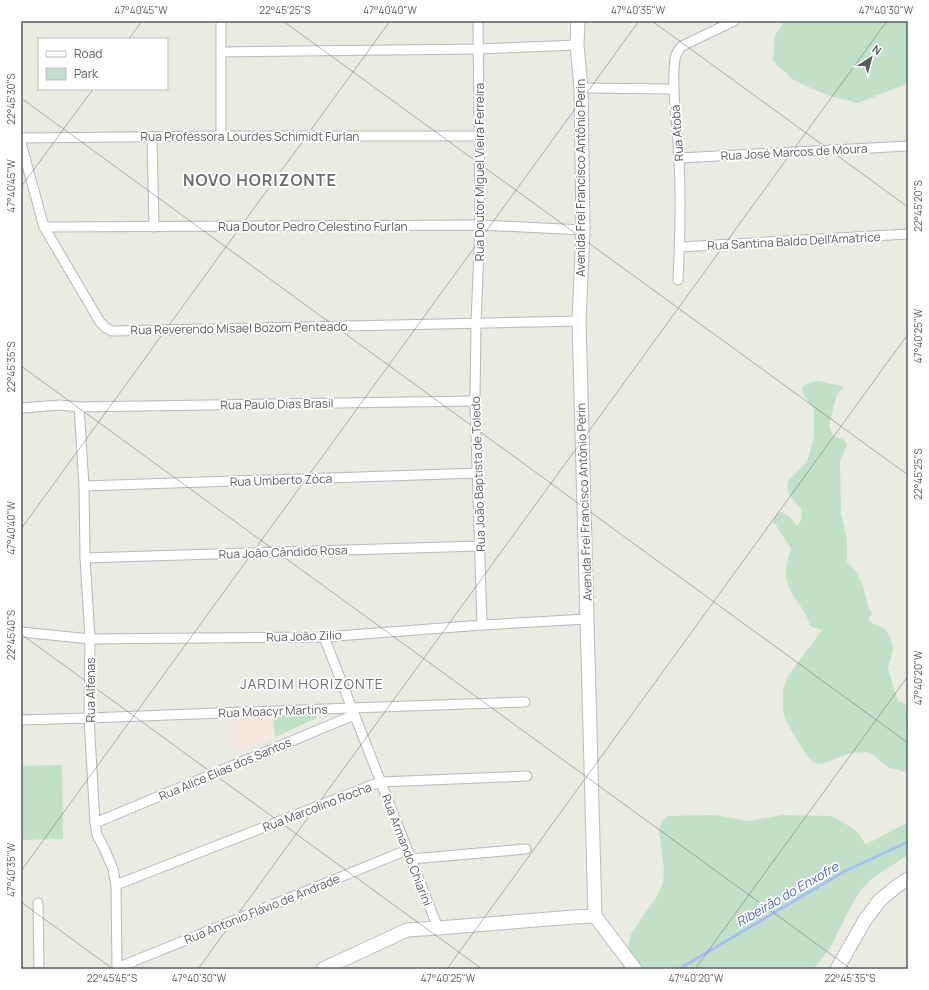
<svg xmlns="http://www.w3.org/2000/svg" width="929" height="990" viewBox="0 0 929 990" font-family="Manrope,sans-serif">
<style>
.medical{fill:#f7e7de}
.green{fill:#c0e0c8}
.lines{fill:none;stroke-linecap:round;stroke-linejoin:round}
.stream{stroke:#a7bef5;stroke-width:3}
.street-casing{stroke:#b7b7bc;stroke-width:11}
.secondary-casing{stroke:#babac1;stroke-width:15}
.street{stroke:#fff;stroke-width:9}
.secondary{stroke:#fff;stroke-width:13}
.ticks{fill:none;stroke:#5a5b60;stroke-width:1;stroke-opacity:0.45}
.labels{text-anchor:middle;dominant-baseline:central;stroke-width:3.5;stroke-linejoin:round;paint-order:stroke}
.street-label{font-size:12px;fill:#5a5b60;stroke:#fff}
.water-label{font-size:13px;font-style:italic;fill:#4e65b4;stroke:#fff}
.quarter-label{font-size:14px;letter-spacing:1px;fill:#6b6c72;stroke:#fff}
.district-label{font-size:16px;font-weight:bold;letter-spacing:1px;fill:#6b6c72;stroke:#fff}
.neatline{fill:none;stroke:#5a5b60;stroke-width:1.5}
.ticks-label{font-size:10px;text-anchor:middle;fill:#5a5b60}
</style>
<rect width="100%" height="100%" fill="#eaebe1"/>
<path class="medical" d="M270 716 271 738 233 751 229 719Z"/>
<g class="green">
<path d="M784 21H908V83L858 103 830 96 793 80 773 61 775 36Z"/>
<path d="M818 381 842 386 844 387 837 394 829 425 833 436 844 440 847 445 840 461 841 514 847 540V562L857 573 863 586 868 607 872 613 868 621 885 629 891 639 893 649 888 669 898 701 905 704 907 708 908 718 905 730 908 748V772L889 768 872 754 865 752 850 753 822 764 814 763 808 757 795 737 785 719 783 709V691L788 676 822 630 810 626C806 607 785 593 786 572 786 564 789 556 791 548L773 521 776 515 781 512 789 516 797 526 801 520 802 510C795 502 784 492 788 481L807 462 814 437V409L803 394 802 387 808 383Z"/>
<path d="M315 713 317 718 275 737 273 716Z"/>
<path d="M62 765 63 839 21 840V766Z"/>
<path d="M716 815 748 821 784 815 831 816C839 819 853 828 859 834 863 838 862 842 867 844L908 822V855L874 877 860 891 851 906 830 948 813 969H620L625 963 631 934 657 896 663 883 664 869 659 831 662 821 668 816Z"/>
</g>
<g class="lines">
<path class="stream" d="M679 969 845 871 908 842"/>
<defs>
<g id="street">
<path d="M221 21V136"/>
<path d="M478 21 480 225 476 323 475 401 482 625"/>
<path d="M221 52 479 49 577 45"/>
<path d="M581 88 673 89"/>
<path d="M152 137 154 227"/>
<path d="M21 138 221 136H480"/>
<path d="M21 143 44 227 100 322 106 328 112 331 579 321"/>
<path d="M679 158 908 146"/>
<path d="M44 227 480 225 583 230"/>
<path d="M680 247 908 234"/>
<path d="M678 280C680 240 681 199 679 159 678 125 671 92 675 59 676 53 678 50 682 46L734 21"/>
<path d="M79 407 84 486 85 558 90 639 89 718 95 823 97 835 104 848 113 869 116 885 117 969"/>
<path d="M21 408 60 405 79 407 475 401"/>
<path d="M84 486 478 473"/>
<path d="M85 558 480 546"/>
<path d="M21 632 90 639 324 637 482 625 587 619"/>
<path d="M324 637 438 928"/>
<path d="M21 720 89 718 351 708 525 702"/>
<path d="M95 823 354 715"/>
<path d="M411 859 526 849"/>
<path d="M116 885 380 782 527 776"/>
<path d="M38 903 39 969"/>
<path d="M117 968 407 850"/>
</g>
<g id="secondary">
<path d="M578 21 577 45 581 88 583 230 579 321 595 916 635 969"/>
<path d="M323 969 407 930 438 928 574 917 595 916"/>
<path d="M837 969 865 920 880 900 897 886 908 879"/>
</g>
</defs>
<use href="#street" class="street-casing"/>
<use href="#secondary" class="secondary-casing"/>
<use href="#street" class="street"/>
<use href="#secondary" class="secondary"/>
</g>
<path class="ticks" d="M283 21 908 475M652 21 908 207M129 39 142 21M21 98 908 743M21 187 93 89M21 366 851 969M21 529 390 21M21 634 482 969M21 871 639 21M21 902 113 969M198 969 887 21M447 969 908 334M695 969 908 676"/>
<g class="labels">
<g class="street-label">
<text transform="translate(677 133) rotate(-94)">Rua Atobá</text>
<text x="250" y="136">Rua Professora Lourdes Schimidt Furlan</text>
<text transform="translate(794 152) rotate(-3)">Rua José Marcos de Moura</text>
<text transform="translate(479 172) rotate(-90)">Rua Doutor Miguel Vieira Ferreira</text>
<text transform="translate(580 178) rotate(-90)">Avenida Frei Francisco Antônio Perin</text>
<text x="313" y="226">Rua Doutor Pedro Celestino Furlan</text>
<text transform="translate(794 241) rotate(-3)">Rua Santina Baldo Dell'Amatrice</text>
<text transform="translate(239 328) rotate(-1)">Rua Reverendo Misael Bozom Penteado</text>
<text transform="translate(277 404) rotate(-1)">Rua Paulo Dias Brasil</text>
<text transform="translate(478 474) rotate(-92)">Rua João Baptista de Toledo</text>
<text transform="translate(281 480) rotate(-2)">Rua Umberto Zóca</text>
<text transform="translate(584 502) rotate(-92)">Avenida Frei Francisco Antônio Perin</text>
<text transform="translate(283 552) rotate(-2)">Rua João Cândido Rosa</text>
<text transform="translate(304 636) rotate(-2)">Rua João Zilio</text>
<text transform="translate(90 690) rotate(-90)">Rua Alfenas</text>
<text transform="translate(273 711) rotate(-2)">Rua Moacyr Martins</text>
<text transform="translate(225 769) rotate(-23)">Rua Alice Elias dos Santos</text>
<text transform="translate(317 807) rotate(-21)">Rua Marcolino Rocha</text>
<text transform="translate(407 850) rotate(69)">Rua Armando Chiarini</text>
<text transform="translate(262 909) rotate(-22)">Rua Antonio Flávio de Andrade</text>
</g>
<g class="water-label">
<text transform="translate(787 894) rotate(-30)">Ribeirão do Enxofre</text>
</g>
<g class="quarter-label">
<text x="312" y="683">JARDIM HORIZONTE</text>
</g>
<g class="district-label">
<text x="260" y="180">NOVO HORIZONTE</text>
</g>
</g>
<rect width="929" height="990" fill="none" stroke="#ffffff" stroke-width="44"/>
<rect x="38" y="38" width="130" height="52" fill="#ffffff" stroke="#bdbdbf"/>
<rect x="46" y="51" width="20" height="6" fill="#ffffff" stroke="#bdbdbf"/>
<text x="74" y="58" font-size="12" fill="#5a5b60">Road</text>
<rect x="46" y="68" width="20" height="12" fill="#c0e0c8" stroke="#bdbdbf"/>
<text x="74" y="78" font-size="12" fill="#5a5b60">Park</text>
<g transform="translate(871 58) rotate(36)" stroke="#ffffff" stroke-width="3" paint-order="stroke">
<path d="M0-3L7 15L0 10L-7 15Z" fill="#5a5b60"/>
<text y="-6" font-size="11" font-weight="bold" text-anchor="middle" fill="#5a5b60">N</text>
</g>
<rect x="22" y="22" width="885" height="946" class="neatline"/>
<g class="ticks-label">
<text x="141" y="14">47°40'45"W</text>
<text x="285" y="14">22°45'25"S</text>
<text x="390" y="14">47°40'40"W</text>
<text x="638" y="14">47°40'35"W</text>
<text x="886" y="14">47°40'30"W</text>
<text transform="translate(11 99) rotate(-90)" y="4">22°45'30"S</text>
<text transform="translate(11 186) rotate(-90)" y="4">47°40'45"W</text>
<text transform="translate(918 206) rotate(-90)" y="4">22°45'20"S</text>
<text transform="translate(918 336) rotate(-90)" y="4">47°40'25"W</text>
<text transform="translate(11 367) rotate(-90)" y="4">22°45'35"S</text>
<text transform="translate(918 474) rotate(-90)" y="4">22°45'25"S</text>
<text transform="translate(11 528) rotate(-90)" y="4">47°40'40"W</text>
<text transform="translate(11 635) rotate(-90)" y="4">22°45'40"S</text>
<text transform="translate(918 678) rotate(-90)" y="4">47°40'20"W</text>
<text transform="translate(11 870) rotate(-90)" y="4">47°40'35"W</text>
<text x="112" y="982">22°45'45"S</text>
<text x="199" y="982">47°40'30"W</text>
<text x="448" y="982">47°40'25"W</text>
<text x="696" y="982">47°40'20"W</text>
<text x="850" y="982">22°45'35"S</text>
</g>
</svg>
